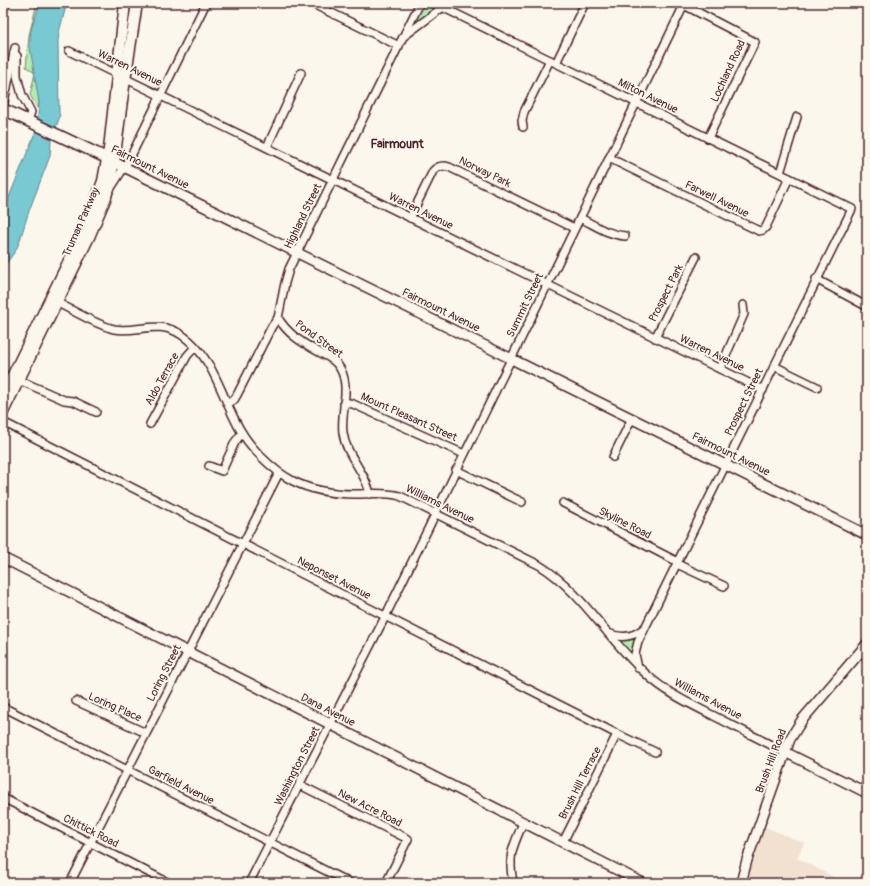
<svg xmlns="http://www.w3.org/2000/svg" width="870" height="886" viewBox="0 0 870 886" font-family="Pangolin,sans-serif">
<style>
.built{fill:#f2e0d0}
.green{fill:#b3ecb0;stroke:#7e866e}
.water{fill:#78c9d1;stroke:#66858f}
.lines{fill:none;stroke-linecap:round;stroke-linejoin:round}
.minor-casing{stroke:#4a1f2b;stroke-width:10}
.tertiary-casing{stroke:#4a1f2b;stroke-width:12}
.secondary-casing{stroke:#4a1f2b;stroke-width:13}
.minor{stroke:#fbf7ec;stroke-width:7}
.tertiary{stroke:#fbf7ec;stroke-width:9}
.secondary{stroke:#fbf7ec;stroke-width:10}
.rail{stroke:#4a1f2b;stroke-width:2}
.labels{text-anchor:middle;dominant-baseline:central;stroke-width:4;stroke-linejoin:round;paint-order:stroke}
.street-label{font-size:11px;fill:#4a1f2b;stroke:#fbf7ec}
.neighbourhood-label{font-size:12px;font-weight:bold;fill:#4a1f2b;stroke:#fbf7ec}
</style>
<rect width="100%" height="100%" fill="#fbf7ec"/>
<filter id="ink" filterUnits="userSpaceOnUse"><feTurbulence type="fractalNoise" baseFrequency=".025" numOctaves="2"/><feDisplacementMap in="SourceGraphic" scale="8" xChannelSelector="R" yChannelSelector="G"/><feConvolveMatrix kernelMatrix="1 2 1 2 8 2 1 2 1" color-interpolation-filters="sRGB"/></filter>
<g filter="url(#ink)">
<path class="built" d="M765 827 804 843 797 858 845 883H746Z"/>
<g class="green">
<path d="M37 3H54L38 109 30 95 35 73 26 67 29 35Z"/>
<path d="M423 4 434 10 412 26Z"/>
<path d="M636 638 633 647 631 655 617 640 627 641Z"/>
</g>
<path class="water" d="M40 3H67L59 32 58 41 59 113 60 116 51 142 50 156 29 211 19 243 16 250 3 268V212L35 133 38 117 39 103 30 47V37L32 26Z"/>
<g class="lines">
<defs>
<g id="minor">
<path d="M311 3 399 46"/>
<path d="M434 3 852 209 638 642 635 654 638 668"/>
<path d="M684 5 755 42 708 138"/>
<path d="M404 35 420 3"/>
<path d="M69 51 763 390"/>
<path d="M14 53 17 56V76L22 95 31 112 28 121"/>
<path d="M556 63 585 3"/>
<path d="M3 107 15 48"/>
<path d="M523 127 522 121 524 112 550 60"/>
<path d="M267 147 301 73"/>
<path d="M609 158 759 231 763 230 766 227 789 178"/>
<path d="M780 173 797 117"/>
<path d="M109 191 130 158 206 3"/>
<path d="M410 218 433 171C438 166 443 165 449 167L574 228"/>
<path d="M580 218C595 225 608 235 625 236"/>
<path d="M816 279 866 306"/>
<path d="M54 301C71 309 96 325 114 329 138 333 158 319 182 335 213 356 221 395 238 426 249 447 272 470 293 481 311 490 335 494 355 494 370 494 385 492 400 496L539 565C581 590 608 640 645 673 665 692 690 704 714 716 738 728 761 740 785 752"/>
<path d="M278 318C288 334 301 342 317 351 324 355 332 358 337 364 353 383 340 411 343 433 346 456 366 472 370 494"/>
<path d="M655 338 696 257"/>
<path d="M774 366 817 387"/>
<path d="M720 369 744 314 743 305"/>
<path d="M19 380 64 400 73 401 96 412"/>
<path d="M344 402 353 404 464 454"/>
<path d="M228 403 234 400 237 395 272 326 278 318 285 283 289 269 403 37 443 7"/>
<path d="M3 422 617 734 655 752"/>
<path d="M150 424 187 356 195 347"/>
<path d="M613 457 632 418"/>
<path d="M209 466 222 471 235 442 242 433"/>
<path d="M456 470 522 502"/>
<path d="M563 503 678 562"/>
<path d="M677 564 724 586"/>
<path d="M608 633C621 639 634 637 644 628"/>
<path d="M76 701 146 733"/>
<path d="M3 707 350 883"/>
<path d="M300 785 408 839 386 883"/>
<path d="M3 798 169 883"/>
<path d="M563 842 617 734"/>
<path d="M70 883 279 473"/>
<path d="M249 883 385 617 685 3"/>
<path d="M513 883C508 854 512 849 523 823"/>
</g>
<g id="tertiary">
<path d="M114 162 867 535"/>
<path d="M3 558 643 883"/>
<path d="M785 752 867 793"/>
<path d="M741 883 747 860 790 739 802 720 867 644"/>
</g>
<g id="secondary">
<path d="M3 109 113 161"/>
<path d="M3 395 88 222 103 181 109 149 125 3"/>
<path d="M3 412 89 237 106 197 114 162 123 93 137 3"/>
</g>
</defs>
<use href="#minor" class="minor-casing"/>
<use href="#tertiary" class="tertiary-casing"/>
<use href="#secondary" class="secondary-casing"/>
<use href="#minor" class="minor"/>
<use href="#tertiary" class="tertiary"/>
<use href="#secondary" class="secondary"/>
<path class="rail" d="M3 33 9 3"/>
</g>
</g>
<g class="labels">
<g class="street-label">
<text transform="translate(130 68) rotate(26)">Warren Avenue</text>
<text transform="translate(728 71) rotate(-65)">Lochland Road</text>
<text transform="translate(648 96) rotate(26)">Milton Avenue</text>
<text transform="translate(150 167) rotate(26)">Fairmount Avenue</text>
<text transform="translate(485 172) rotate(26)">Norway Park</text>
<text transform="translate(717 199) rotate(26)">Farwell Avenue</text>
<text transform="translate(421 211) rotate(26)">Warren Avenue</text>
<text transform="translate(303 216) rotate(-64)">Highland Street</text>
<text transform="translate(81 222) rotate(-66)">Truman Parkway</text>
<text transform="translate(666 293) rotate(-63)">Prospect Park</text>
<text transform="translate(525 305) rotate(-64)">Summit Street</text>
<text transform="translate(441 310) rotate(26)">Fairmount Avenue</text>
<text transform="translate(319 339) rotate(36)">Pond Street</text>
<text transform="translate(712 353) rotate(26)">Warren Avenue</text>
<text transform="translate(162 379) rotate(-61)">Aldo Terrace</text>
<text transform="translate(744 402) rotate(-64)">Prospect Street</text>
<text transform="translate(409 417) rotate(24)">Mount Pleasant Street</text>
<text transform="translate(731 454) rotate(26)">Fairmount Avenue</text>
<text transform="translate(440 504) rotate(26)">Williams Avenue</text>
<text transform="translate(625 523) rotate(27)">Skyline Road</text>
<text transform="translate(334 578) rotate(27)">Neponset Avenue</text>
<text transform="translate(164 673) rotate(-63)">Loring Street</text>
<text transform="translate(708 699) rotate(28)">Williams Avenue</text>
<text transform="translate(115 707) rotate(24)">Loring Place</text>
<text transform="translate(328 710) rotate(27)">Dana Avenue</text>
<text transform="translate(771 761) rotate(-69)">Brush Hill Road</text>
<text transform="translate(297 766) rotate(-63)">Washington Street</text>
<text transform="translate(580 783) rotate(-63)">Brush Hill Terrace</text>
<text transform="translate(181 785) rotate(27)">Garfield Avenue</text>
<text transform="translate(370 808) rotate(27)">New Acre Road</text>
<text transform="translate(91 831) rotate(27)">Chittick Road</text>
</g>
<g class="neighbourhood-label">
<text x="397" y="144">Fairmount</text>
</g>
</g>
<rect width="870" height="886" fill="none" stroke="#fbf7ec" stroke-width="16"/>
<rect x="8" y="8" width="854" height="870" fill="none" stroke="#4a1f2b" stroke-width="1.5" filter="url(#ink)"/>
</svg>
